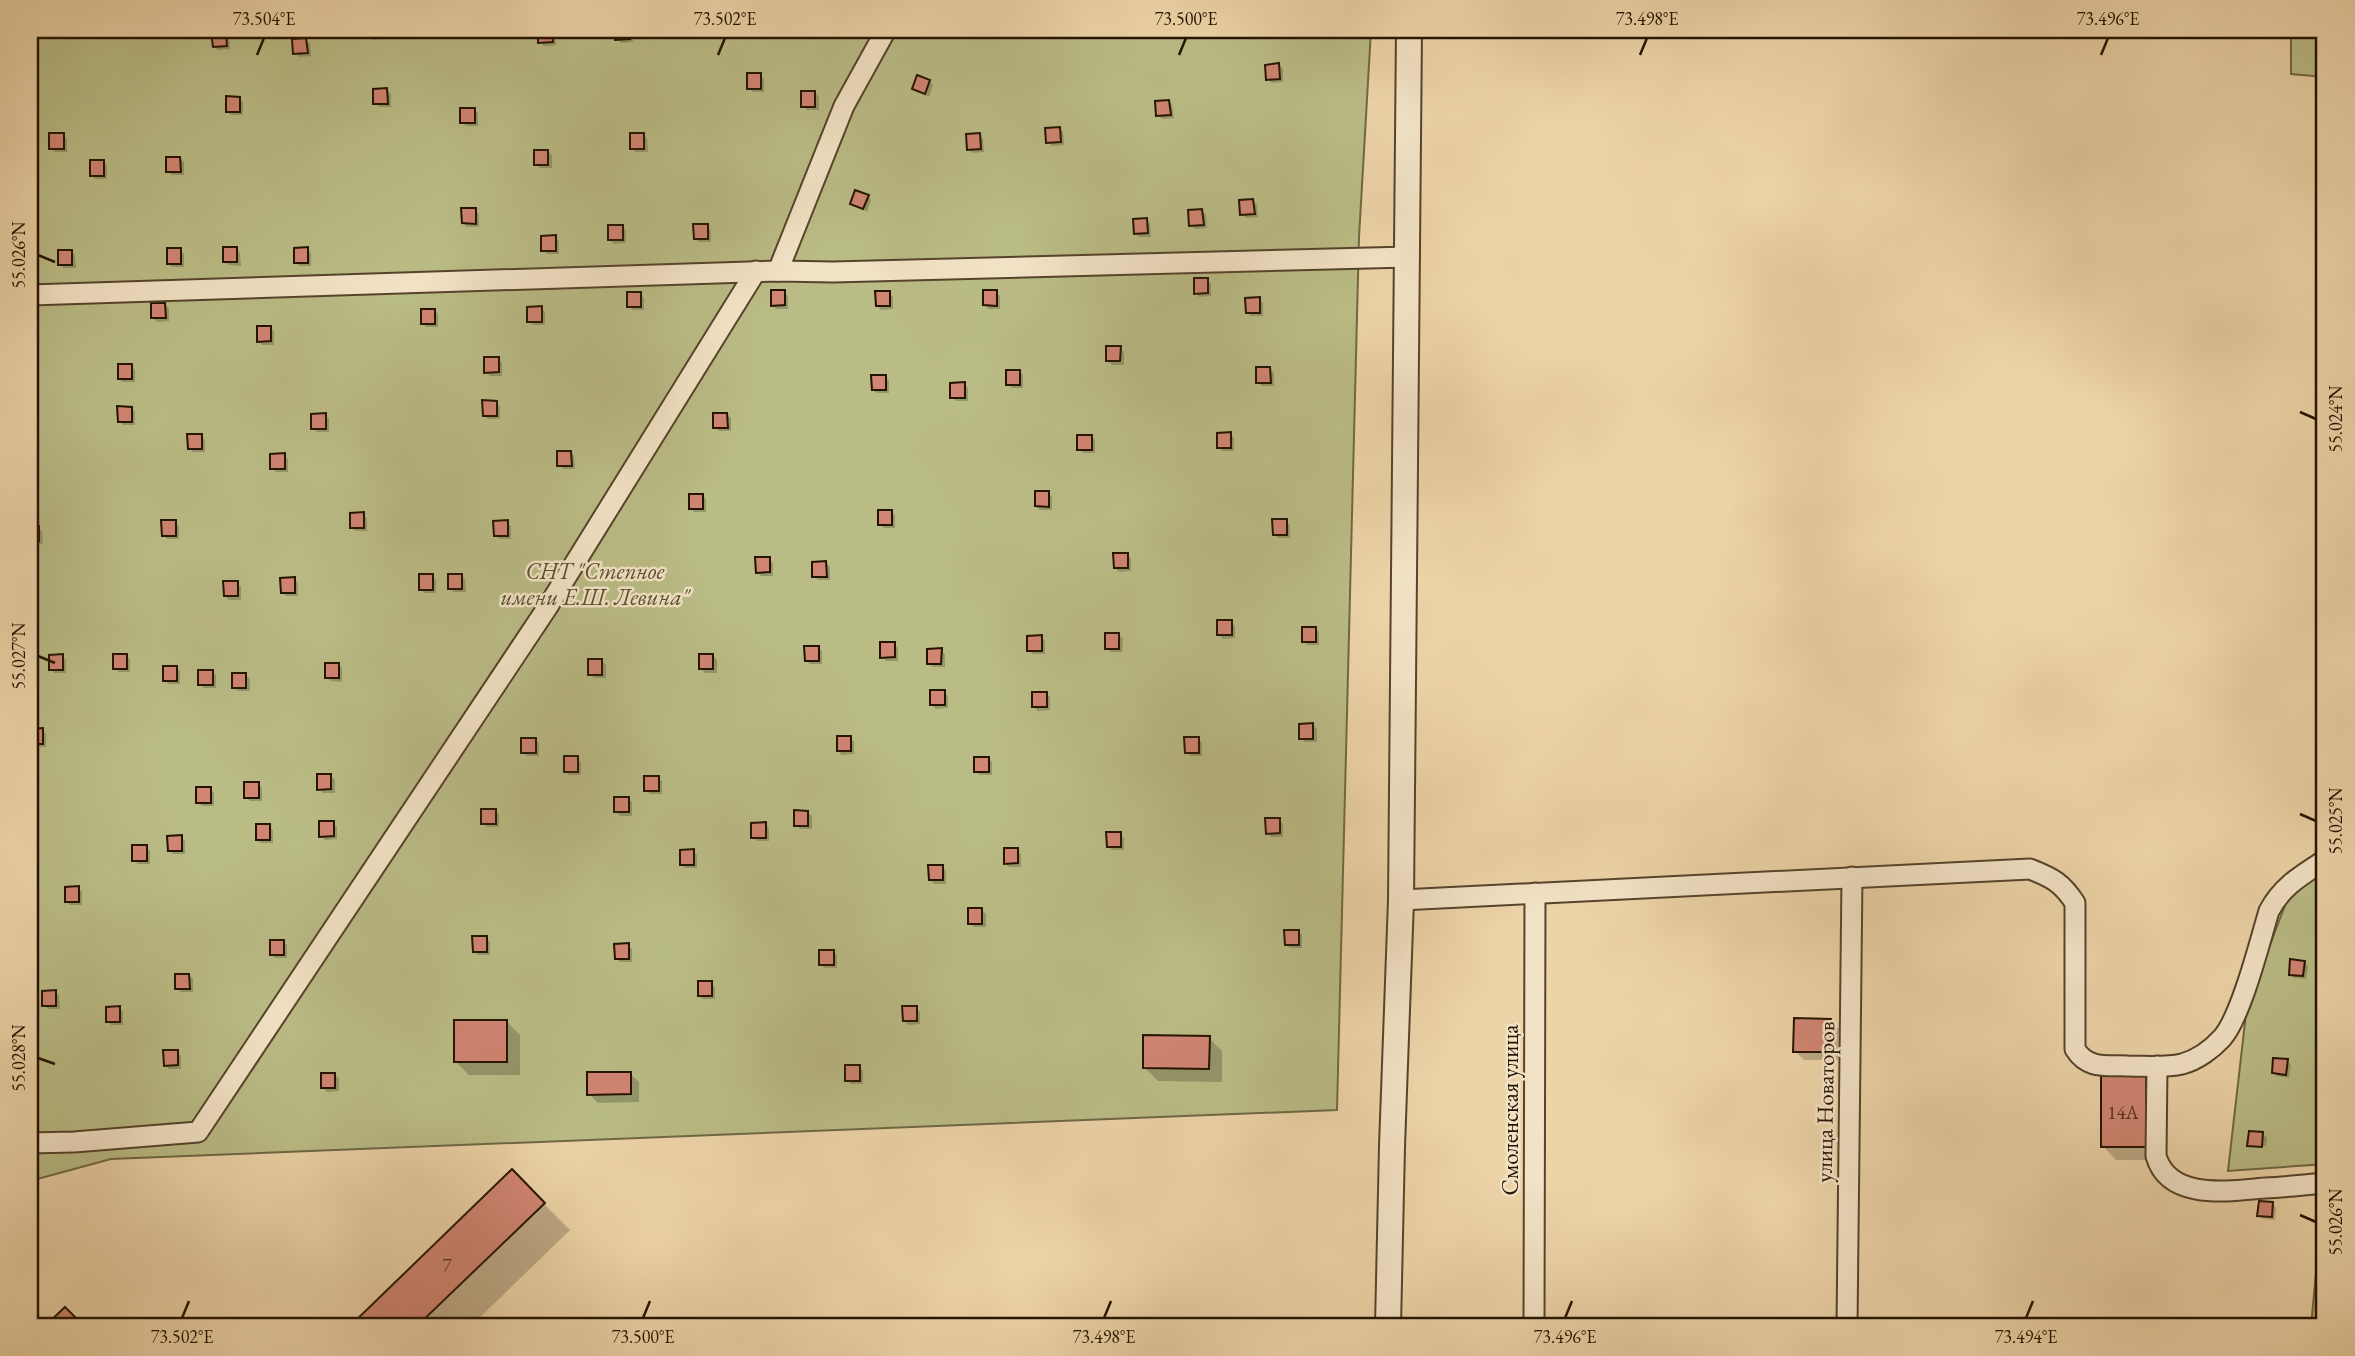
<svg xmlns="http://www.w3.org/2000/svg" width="2355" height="1356" viewBox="0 0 2355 1356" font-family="'EB Garamond',serif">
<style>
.green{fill:#babc86;stroke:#6f6844;stroke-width:2}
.shadow{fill:#0003}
.building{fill:#d18573;stroke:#241301;stroke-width:2}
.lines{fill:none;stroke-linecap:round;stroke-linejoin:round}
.minor-casing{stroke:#56432b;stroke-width:23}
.tertiary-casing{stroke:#56432b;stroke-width:28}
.minor{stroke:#f3e3c6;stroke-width:19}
.tertiary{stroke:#f3e3c6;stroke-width:24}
.ticks{fill:none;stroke:#241301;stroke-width:2.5}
.labels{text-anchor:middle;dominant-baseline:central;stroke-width:5;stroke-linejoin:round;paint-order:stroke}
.number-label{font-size:19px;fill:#4f301e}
.park-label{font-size:23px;font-style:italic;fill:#584e30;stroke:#f3e3c6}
.street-label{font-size:23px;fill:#241301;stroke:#f3e3c6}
.neatline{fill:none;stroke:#241301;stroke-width:2.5}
.ticks-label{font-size:18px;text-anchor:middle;fill:#241301}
</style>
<rect width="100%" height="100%" fill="#edd4a8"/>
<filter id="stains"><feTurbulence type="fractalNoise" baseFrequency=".00286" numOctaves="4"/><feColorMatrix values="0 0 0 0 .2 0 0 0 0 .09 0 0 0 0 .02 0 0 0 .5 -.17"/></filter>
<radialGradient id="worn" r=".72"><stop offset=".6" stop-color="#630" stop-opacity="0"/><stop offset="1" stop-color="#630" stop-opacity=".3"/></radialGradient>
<g class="green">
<path d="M30 30H1371L1359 237 1337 1110 111 1159 30 1181Z"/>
<path d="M2291 30H2325V77L2291 74Z"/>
<path d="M2325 866V1164L2228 1171 2247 1005 2292 887Z"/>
<path d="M2325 1177V1326H2311Z"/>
</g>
<g class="shadow">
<path d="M86 30H108V31L88 32Z"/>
<path d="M369 30H385V39L373 40 369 36Z"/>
<path d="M539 30H552L555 32 556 45 544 46 540 42Z"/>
<path d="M616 30H631L633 42 621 43 617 39Z"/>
<path d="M225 32 229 36 230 49 218 50 214 46Z"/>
<path d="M306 40 310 44 311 56 299 57 295 53Z"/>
<path d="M1279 65 1283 69V82L1272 83 1268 79Z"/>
<path d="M760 75 764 79V92H753L749 88Z"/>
<path d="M929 81 933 85 929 97 914 89Z"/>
<path d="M387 90 391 94V107H379L375 103Z"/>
<path d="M815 93 819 97V110H807L803 106Z"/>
<path d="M239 98 243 102V115H231L227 111Z"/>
<path d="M1169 101 1172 105 1174 118 1162 119 1158 115Z"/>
<path d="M474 110 478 113V126H466L462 122Z"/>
<path d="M1059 128 1063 132 1064 145 1052 146 1048 142Z"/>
<path d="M63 135 67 139V152H55L51 148Z"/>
<path d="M644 135 647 139 648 152H635L632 148Z"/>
<path d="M979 135 983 139 984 152 972 153 969 149Z"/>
<path d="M548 151 552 155V168H540L536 164Z"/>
<path d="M180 158 184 162V175H172L168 172Z"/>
<path d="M104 162 107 166V179H95L92 175Z"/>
<path d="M868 196 871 200 867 212 852 204Z"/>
<path d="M1253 201 1257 205 1258 217 1246 218 1242 214Z"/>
<path d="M475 210 479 214V227H467L463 223Z"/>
<path d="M1202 211 1206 215 1207 228 1195 229 1191 225Z"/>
<path d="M1146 220 1150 224 1151 237H1139L1136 234Z"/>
<path d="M707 226 711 230V242H699L695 239Z"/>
<path d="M622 227 626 230V243L614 244 610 240Z"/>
<path d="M555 237 559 241V254H547L543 250Z"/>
<path d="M237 249 240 253 241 266 229 265 225 262Z"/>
<path d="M308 249 311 253V266H299L296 262Z"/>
<path d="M180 250 184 254V267H172L169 263Z"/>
<path d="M72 251 75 255 76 268H64L60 265Z"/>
<path d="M1207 280 1211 284V296L1199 297 1196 293Z"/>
<path d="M784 292 788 296V309H776L772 305Z"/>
<path d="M996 292 1000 296V309H989L985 305Z"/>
<path d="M889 293 893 297V309L881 310 877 306Z"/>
<path d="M640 294 644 298V310H633L629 307Z"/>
<path d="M1259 299 1263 303V316H1251L1247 312Z"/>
<path d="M165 305 169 308V321L157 322 153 318Z"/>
<path d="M541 308 545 312V325H533L529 321Z"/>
<path d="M434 310 438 314V327H426L423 323Z"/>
<path d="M271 328 274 332V345H262L259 341Z"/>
<path d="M1120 348 1124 352V365H1112L1108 361Z"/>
<path d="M498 359 502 363V376H490L486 372Z"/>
<path d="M131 366 135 370V382H123L119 379Z"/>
<path d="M1270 369 1274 373V386H1262L1258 382Z"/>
<path d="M1020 371 1023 375V388H1012L1008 384Z"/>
<path d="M885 377 889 381V393H877L873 390Z"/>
<path d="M964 384 968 388V401H956L952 397Z"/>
<path d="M30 402 32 405V418H30Z"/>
<path d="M496 402 500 406V419H488L484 415Z"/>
<path d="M131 408 135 412V425H123L119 421Z"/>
<path d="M727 414 731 418V431H719L715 427Z"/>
<path d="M325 415 329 419V432H317L313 428Z"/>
<path d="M1230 434 1234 438V451H1222L1218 447Z"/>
<path d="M201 436 205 440V452H193L189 448Z"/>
<path d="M1091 436 1095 440V453H1083L1079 449Z"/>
<path d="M571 452 574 456 575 469H563L559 465Z"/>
<path d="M284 455 288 459V472H276L272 468Z"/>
<path d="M1048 493 1052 497V510H1040L1036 506Z"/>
<path d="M702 495 706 499V512H694L691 508Z"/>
<path d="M891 511 895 515V528H884L880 524Z"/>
<path d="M363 514 367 518V531H355L351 527Z"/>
<path d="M1286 521 1290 525V538H1278L1274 534Z"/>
<path d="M175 522 179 526V539H167L163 535Z"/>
<path d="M507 522 511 526V539H499L495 535Z"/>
<path d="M30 528H38L42 531 43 544 30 543Z"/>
<path d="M1127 555 1131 559V571L1119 572 1115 568Z"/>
<path d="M769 559 773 563V576H761L757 572Z"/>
<path d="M826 563 830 567V580H818L814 576Z"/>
<path d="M461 575 465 579 466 592H454L450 589Z"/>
<path d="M432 576 436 580V593H424L420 589Z"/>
<path d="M294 579 298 583V596H286L282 592Z"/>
<path d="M237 583 241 587V600H229L225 596Z"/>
<path d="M1231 622 1235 626V638L1223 639 1219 635Z"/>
<path d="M1315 629 1319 632V645H1307L1304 641Z"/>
<path d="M1119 635 1123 639 1122 652H1111L1107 648Z"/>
<path d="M1041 637 1045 641V654H1033L1029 650Z"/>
<path d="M894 644 898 648V661H886L882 657Z"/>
<path d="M818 647 822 651V664H810L806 661Z"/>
<path d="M941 650 945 654V667H933L929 663Z"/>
<path d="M62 656 66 660V673H54L51 669Z"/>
<path d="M126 656 130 659V672H119L115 668Z"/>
<path d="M713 656 717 660V673H705L701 669Z"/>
<path d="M602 661 606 665V678H594L590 674Z"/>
<path d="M338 664 342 668V682L331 681 327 678Z"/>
<path d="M176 667 180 671V684H168L165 680Z"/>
<path d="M212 671 216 675V688H204L200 684Z"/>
<path d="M246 675 250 679V691H238L234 688Z"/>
<path d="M944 692 948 696V708L936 709 932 705Z"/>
<path d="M1046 694 1050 697V710L1038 711 1034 707Z"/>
<path d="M1313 725 1317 729V742H1305L1301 738Z"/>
<path d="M42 730 46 734V747H34L30 743Z"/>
<path d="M850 738 854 742V754L842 755 838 751Z"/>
<path d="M535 739 539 743V756H527L523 753Z"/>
<path d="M1198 739 1202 743V756H1190L1186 752Z"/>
<path d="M577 758 581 762V775H569L565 771Z"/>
<path d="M988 758 992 762V775H980L976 772Z"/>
<path d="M331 776 335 780V793H323L319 789Z"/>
<path d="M658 778 662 781V794H650L646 790Z"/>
<path d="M258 784 262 788V801H250L246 797Z"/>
<path d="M210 789 214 793V806H202L198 802Z"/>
<path d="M628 799 632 802V816H620L616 812Z"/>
<path d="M495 810 499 814V827H487L483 823Z"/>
<path d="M808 812 812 816V829H800L796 825Z"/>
<path d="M1279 820 1283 824V837H1271L1267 833Z"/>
<path d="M333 823 337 827V839L325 840 321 836Z"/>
<path d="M765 824 769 828V841H757L753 837Z"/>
<path d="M269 826 273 830V843H261L257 839Z"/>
<path d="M1120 834 1124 838V850H1112L1108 846Z"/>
<path d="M181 837 185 841V854H173L169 850Z"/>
<path d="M146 847 150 851V864H138L134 860Z"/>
<path d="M1017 850 1021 854V867H1009L1005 863Z"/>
<path d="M693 851 697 855V868H685L681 864Z"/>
<path d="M942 867 946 871V884H934L930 880Z"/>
<path d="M78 888 82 892V905H70L66 901Z"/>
<path d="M982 910 986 914V927H974L970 923Z"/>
<path d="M1298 931 1302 935V948H1290L1286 945Z"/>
<path d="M486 938 490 942V955H478L474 951Z"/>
<path d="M283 942 287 945V958H275L271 954Z"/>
<path d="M628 945 632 949V962H620L616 958Z"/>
<path d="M833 951 837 955V968H825L821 965Z"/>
<path d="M2304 963 2308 966 2306 979 2294 978 2291 974Z"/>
<path d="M189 975 193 979V992H181L177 988Z"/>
<path d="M711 983 715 987V999H703L699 996Z"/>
<path d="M56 992 59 996 60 1009H48L44 1005Z"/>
<path d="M119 1008 123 1012V1025H111L107 1021Z"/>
<path d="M916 1008 920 1012V1024L908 1025 904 1021Z"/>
<path d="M1830 1021 1839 1029 1838 1060H1804L1795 1051Z"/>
<path d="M507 1022 520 1035V1075H469L456 1062Z"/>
<path d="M1209 1038 1222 1051V1082L1158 1081 1145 1068Z"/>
<path d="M177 1052 181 1056V1069H169L165 1065Z"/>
<path d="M2287 1061 2291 1065 2289 1078 2277 1076 2273 1072Z"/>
<path d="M859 1067 863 1071V1084H851L847 1080Z"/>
<path d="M630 1074 639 1082V1102L598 1103 589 1094Z"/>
<path d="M335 1075 339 1078V1091L327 1092 323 1088Z"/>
<path d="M2145 1078 2159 1092 2158 1160H2116L2103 1146Z"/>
<path d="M2263 1134 2267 1138 2266 1146 2251 1145V1147L2249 1145Z"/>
<path d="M512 1172 570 1230 471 1326H352Z"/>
<path d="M2273 1204 2276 1208 2275 1220 2263 1219 2259 1215Z"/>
</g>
<g class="building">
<path d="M538 30H552L553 42 538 43Z"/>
<path d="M614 30H629L630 39 615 40Z"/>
<path d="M226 31 227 46 213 47 211 32Z"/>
<path d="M306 38 308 53 293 54 292 39Z"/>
<path d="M1279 63 1280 79 1266 80 1265 65Z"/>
<rect x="747" y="73" width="14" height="16"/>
<path d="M917 75 930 80 925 94 912 89Z"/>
<path d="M387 88 388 104H373V89Z"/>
<rect x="801" y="91" width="14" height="16"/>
<path d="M226 96 240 97V112H226Z"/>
<path d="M1169 100 1171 115 1156 116 1155 101Z"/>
<rect x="460" y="108" width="15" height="15"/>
<path d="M1060 127 1061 142 1046 143 1045 128Z"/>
<rect x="49" y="133" width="15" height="16"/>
<rect x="630" y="133" width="14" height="16"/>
<path d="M980 133 981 149 967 150 966 134Z"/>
<rect x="534" y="150" width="14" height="15"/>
<path d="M166 157H180L181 172H166Z"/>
<rect x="90" y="160" width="14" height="16"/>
<path d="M855 190 869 195 863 209 850 204Z"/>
<path d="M1253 199 1255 214 1240 215 1239 200Z"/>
<path d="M461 208H476V224L462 223Z"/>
<path d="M1202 209 1204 225 1189 226 1188 210Z"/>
<path d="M1147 218 1148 233 1134 234 1133 219Z"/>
<path d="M693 224H708V239H694Z"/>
<rect x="608" y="225" width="15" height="15"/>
<path d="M556 235V251H541V236Z"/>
<rect x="223" y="247" width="14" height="15"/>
<path d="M308 247V263H294V248Z"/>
<rect x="167" y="248" width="14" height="16"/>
<rect x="58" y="250" width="14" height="15"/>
<path d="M1194 278H1208V293L1194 294Z"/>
<path d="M771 290H785V305L771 306Z"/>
<path d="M983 290H997V306L983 305Z"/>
<path d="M875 291H890V306H876Z"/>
<rect x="627" y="292" width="14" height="15"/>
<path d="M1260 297V313H1246L1245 298Z"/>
<path d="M151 303H165L166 318H151Z"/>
<path d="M542 306V322H527V307Z"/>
<rect x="421" y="309" width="14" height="15"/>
<path d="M257 326H271V341L257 342Z"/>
<path d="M1106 346H1121L1120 361H1106Z"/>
<path d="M484 357H499V372L484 373Z"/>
<rect x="118" y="364" width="14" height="15"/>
<path d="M1256 367H1270L1271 383H1256Z"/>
<rect x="1006" y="370" width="14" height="15"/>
<path d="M871 375H886V390H872Z"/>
<path d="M965 382V398H950V383Z"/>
<path d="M482 400 497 401V416H483Z"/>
<path d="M117 406 132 407V422H118Z"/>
<path d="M326 413V429H311V414Z"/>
<path d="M713 413H727L728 428H713Z"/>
<path d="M1231 432V448H1217V433Z"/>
<path d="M187 434H202V449H188Z"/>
<rect x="1077" y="435" width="15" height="15"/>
<path d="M557 451H571L572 466H557Z"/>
<path d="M285 453V469H270V454Z"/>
<path d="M1035 491H1049V507L1035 506Z"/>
<rect x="689" y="494" width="14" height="15"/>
<rect x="878" y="510" width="14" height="15"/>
<path d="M364 512V528H350V513Z"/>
<path d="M1272 519H1287V535H1273Z"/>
<path d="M161 520H176V536H162Z"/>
<path d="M508 520V536H494L493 521Z"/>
<rect x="30" y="526" width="9" height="15"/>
<path d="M1113 553H1128V568H1114Z"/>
<path d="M755 557H770V572L756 573Z"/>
<path d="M826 561 827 577H812V562Z"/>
<rect x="419" y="574" width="14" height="16"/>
<rect x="448" y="574" width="14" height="15"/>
<path d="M295 577V593H281L280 578Z"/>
<path d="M223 581H238V596H224Z"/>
<rect x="1217" y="620" width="15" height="15"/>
<rect x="1302" y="627" width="14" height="15"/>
<rect x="1105" y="633" width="14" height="16"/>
<path d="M1042 635V651H1027V636Z"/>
<path d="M880 642H895V657L880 658Z"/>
<path d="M804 646H819V661H805Z"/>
<path d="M942 648 941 664H927V649Z"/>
<path d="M63 654V670H49V655Z"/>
<rect x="113" y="654" width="14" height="15"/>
<rect x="699" y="654" width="14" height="15"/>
<rect x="588" y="659" width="14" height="16"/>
<rect x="325" y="663" width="14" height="15"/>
<rect x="163" y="666" width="14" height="15"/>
<rect x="198" y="670" width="15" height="15"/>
<rect x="232" y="673" width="14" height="15"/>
<rect x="930" y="690" width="15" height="15"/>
<rect x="1032" y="692" width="15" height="15"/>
<path d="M1313 723V739H1299V724Z"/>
<path d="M43 728V744H30V729Z"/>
<rect x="837" y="736" width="14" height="15"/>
<path d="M1184 737H1199V753H1185Z"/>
<rect x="521" y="738" width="15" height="15"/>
<rect x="564" y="756" width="14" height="16"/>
<rect x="974" y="757" width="15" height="15"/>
<path d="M317 774H331V789L317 790Z"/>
<rect x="644" y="776" width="15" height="15"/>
<rect x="244" y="782" width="15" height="16"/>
<rect x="196" y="787" width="15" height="16"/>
<rect x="614" y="797" width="15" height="15"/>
<rect x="481" y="809" width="15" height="15"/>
<path d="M794 810 808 811V826H794Z"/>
<path d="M1265 818H1280V833L1266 834Z"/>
<path d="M319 821H334V836L319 837Z"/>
<path d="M766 822V838H751V823Z"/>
<rect x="256" y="824" width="14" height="16"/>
<path d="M1106 832H1121V847H1107Z"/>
<path d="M182 835V851H168L167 836Z"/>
<rect x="132" y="845" width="15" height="16"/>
<path d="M1004 848H1018V863L1004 864Z"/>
<path d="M694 849V865H680V850Z"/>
<path d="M928 865H943V880H929Z"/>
<path d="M79 886V902H65V887Z"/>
<rect x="968" y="908" width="14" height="16"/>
<path d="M1284 930H1299V945H1285Z"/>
<path d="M472 936H487V952H473Z"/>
<rect x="270" y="940" width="14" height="15"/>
<path d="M629 943V959H615L614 944Z"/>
<rect x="819" y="950" width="15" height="15"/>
<path d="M2290 959 2305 961 2303 976 2289 975Z"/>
<path d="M175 974H189L190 989H175Z"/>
<rect x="698" y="981" width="14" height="15"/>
<path d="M56 990V1006H42V991Z"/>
<path d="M120 1006V1022H106V1007Z"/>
<path d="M902 1006H917V1021H903Z"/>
<path d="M1794 1018 1831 1019 1830 1052H1793Z"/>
<rect x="454" y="1020" width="53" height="42"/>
<path d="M1143 1035 1210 1036 1209 1069 1143 1068Z"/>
<path d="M163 1050H178V1065L164 1066Z"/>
<path d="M2273 1058 2288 1059 2286 1075 2272 1073Z"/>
<rect x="845" y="1065" width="15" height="16"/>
<path d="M587 1072H631V1094L587 1095Z"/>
<rect x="321" y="1073" width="14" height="15"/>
<rect x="2101" y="1076" width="45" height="71"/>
<path d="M2249 1131 2263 1132 2262 1147 2247 1146Z"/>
<path d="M512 1169 545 1203 417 1326H350Z"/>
<path d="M2259 1201 2273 1202 2272 1217 2257 1216Z"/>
<path d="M65 1307 84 1326H45Z"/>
</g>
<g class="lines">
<defs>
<g id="minor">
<path d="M778 271 844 106 886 30"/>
<path d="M30 295 778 271 833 272 1409 257"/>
<path d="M1401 900 2030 869C2053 878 2062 883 2075 903V1049C2088 1070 2107 1065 2128 1066 2145 1066 2165 1068 2182 1064 2197 1060 2212 1049 2222 1038 2241 1017 2260 941 2269 911 2282 886 2302 875 2325 860"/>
<path d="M2157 1066 2156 1156C2169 1201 2229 1191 2265 1188 2285 1187 2305 1185 2325 1183"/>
<path d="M30 1143 74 1142 198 1132 547 608 756 271"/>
<path d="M1534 1326 1535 893"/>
<path d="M1847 1326 1852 877"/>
</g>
<path id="tertiary" d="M1388 1326 1392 1146 1401 900 1409 30"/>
</defs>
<use href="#minor" class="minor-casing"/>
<use href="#tertiary" class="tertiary-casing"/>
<use href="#minor" class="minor"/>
<use href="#tertiary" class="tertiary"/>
</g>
<path class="ticks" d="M257 55 264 38M718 55 725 38M1179 55 1186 38M1640 55 1647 38M2101 55 2108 38M38 255 55 262M2300 412 2316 419M38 656 55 663M2300 814 2316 821M38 1058 55 1064M2300 1215 2316 1222M182 1318 189 1301M643 1318 650 1301M1104 1318 1111 1301M1565 1318 1572 1301M2026 1318 2033 1301"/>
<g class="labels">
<g class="number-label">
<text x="2123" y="1112">14А</text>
<text x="447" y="1265">7</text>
</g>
<g class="park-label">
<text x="595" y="571">СНТ "Степное<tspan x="595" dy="26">имени Е.Ш. Левина"</tspan></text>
</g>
<g class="street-label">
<text transform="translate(1825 1102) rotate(-89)">улица Новаторов</text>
<text transform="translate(1510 1110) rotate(-90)">Смоленская улица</text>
</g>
</g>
<rect width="2355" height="1356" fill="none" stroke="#edd4a8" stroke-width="77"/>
<rect x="38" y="38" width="2278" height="1280" class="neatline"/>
<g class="ticks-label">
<text x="264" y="25">73.504°E</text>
<text x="725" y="25">73.502°E</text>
<text x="1186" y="25">73.500°E</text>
<text x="1647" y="25">73.498°E</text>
<text x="2108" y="25">73.496°E</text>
<text transform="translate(19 255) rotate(-90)" y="6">55.026°N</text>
<text transform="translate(2336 419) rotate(-90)" y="6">55.024°N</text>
<text transform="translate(19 656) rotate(-90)" y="6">55.027°N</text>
<text transform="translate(2336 821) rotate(-90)" y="6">55.025°N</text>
<text transform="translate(19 1058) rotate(-90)" y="6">55.028°N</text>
<text transform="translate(2336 1222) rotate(-90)" y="6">55.026°N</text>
<text x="182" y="1343">73.502°E</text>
<text x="643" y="1343">73.500°E</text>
<text x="1104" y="1343">73.498°E</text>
<text x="1565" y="1343">73.496°E</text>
<text x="2026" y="1343">73.494°E</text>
</g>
<rect width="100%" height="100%" filter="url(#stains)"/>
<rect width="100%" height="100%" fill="url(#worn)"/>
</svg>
